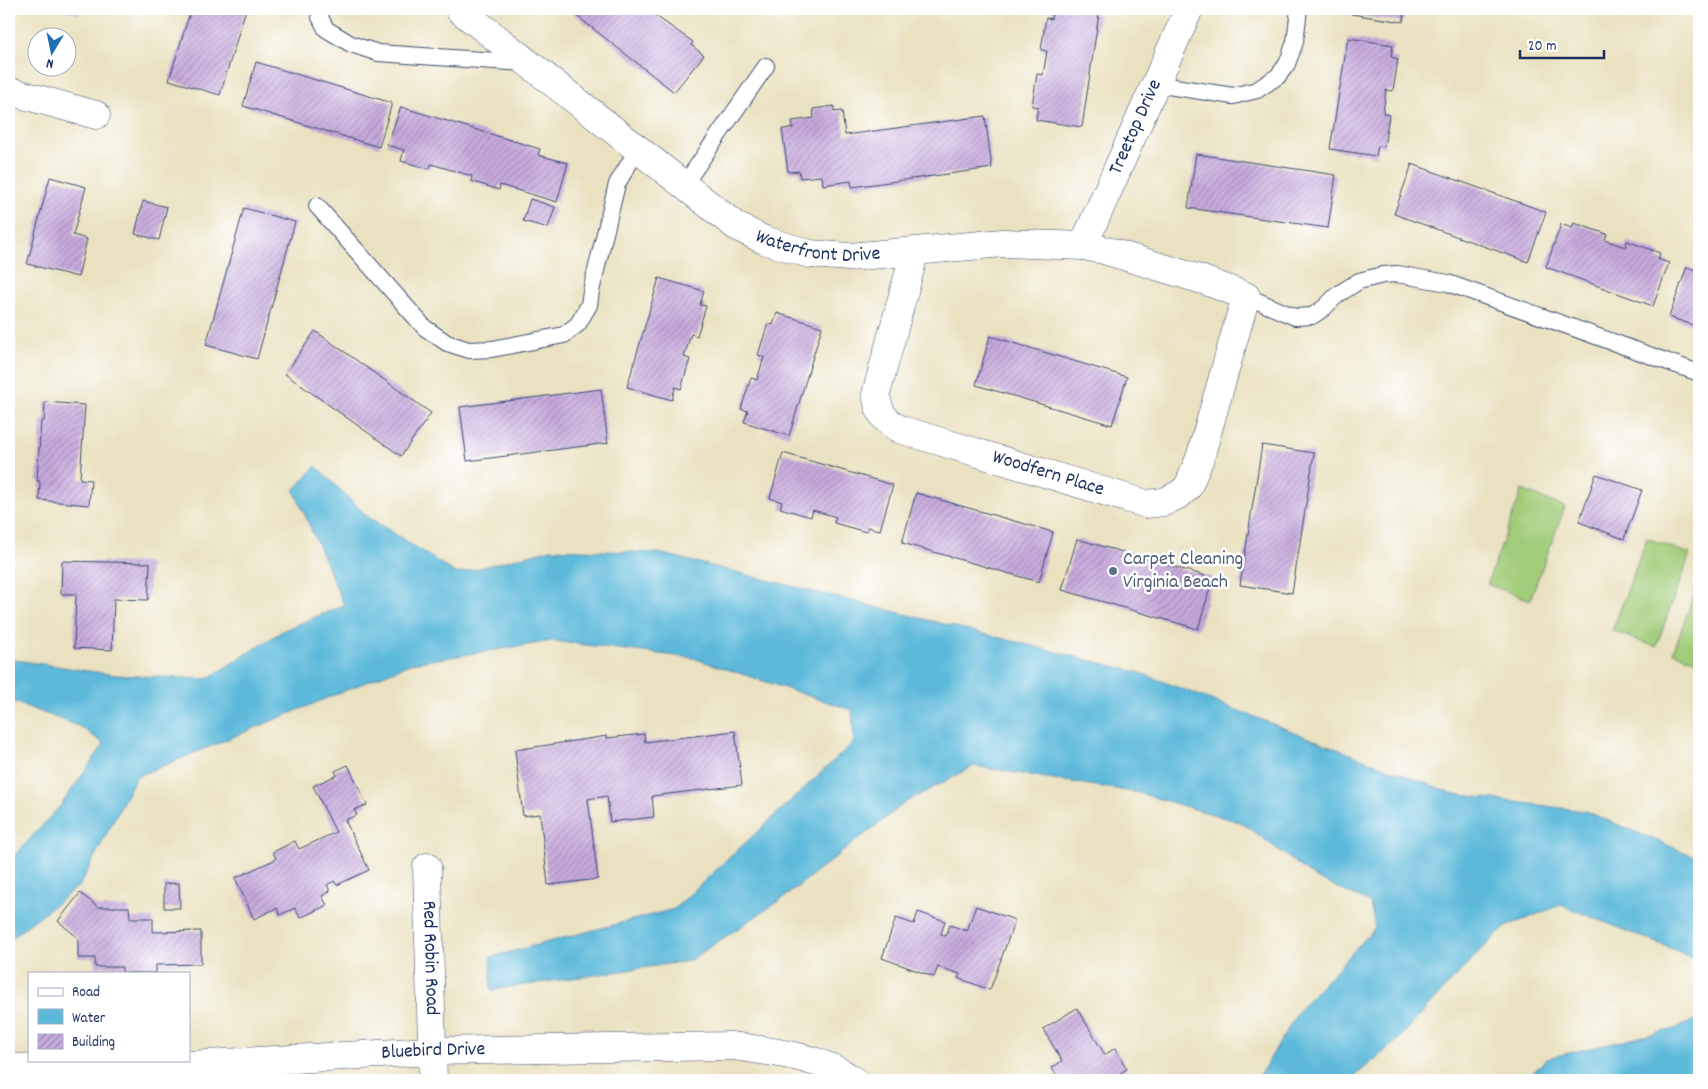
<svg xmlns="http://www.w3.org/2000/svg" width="1708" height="1089" viewBox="0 0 1708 1089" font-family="Dekko,sans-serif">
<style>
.grass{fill:#a2cc79;stroke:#5e7e6c}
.water{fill:#5cb9da;stroke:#3c749c}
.building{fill:url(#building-hatch)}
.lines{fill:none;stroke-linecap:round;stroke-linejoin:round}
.lane-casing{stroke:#3a4a6d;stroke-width:18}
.street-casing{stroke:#3a4a6d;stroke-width:29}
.lane{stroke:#fff;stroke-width:16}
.street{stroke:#fff;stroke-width:28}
.service-dot{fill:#5c6f8a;stroke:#fff;stroke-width:2}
.labels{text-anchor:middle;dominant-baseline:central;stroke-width:5;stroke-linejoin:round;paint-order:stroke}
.street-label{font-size:20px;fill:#1b2f5e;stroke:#fff}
.service-label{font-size:20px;fill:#4e5e75;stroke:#fff;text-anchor:start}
</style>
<defs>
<pattern id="building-hatch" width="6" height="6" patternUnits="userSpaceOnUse" patternTransform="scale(1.25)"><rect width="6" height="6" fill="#c7aadd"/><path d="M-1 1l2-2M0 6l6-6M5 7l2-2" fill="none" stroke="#a18bb6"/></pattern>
</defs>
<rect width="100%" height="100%" fill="#fff"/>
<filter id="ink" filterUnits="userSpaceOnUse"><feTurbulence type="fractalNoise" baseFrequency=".02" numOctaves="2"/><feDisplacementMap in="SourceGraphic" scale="10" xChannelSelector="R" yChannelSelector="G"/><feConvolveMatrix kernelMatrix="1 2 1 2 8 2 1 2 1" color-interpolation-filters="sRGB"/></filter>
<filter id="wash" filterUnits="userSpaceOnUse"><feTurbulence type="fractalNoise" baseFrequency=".0096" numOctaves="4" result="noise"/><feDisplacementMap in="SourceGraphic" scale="20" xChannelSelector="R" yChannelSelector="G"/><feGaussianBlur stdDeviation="1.12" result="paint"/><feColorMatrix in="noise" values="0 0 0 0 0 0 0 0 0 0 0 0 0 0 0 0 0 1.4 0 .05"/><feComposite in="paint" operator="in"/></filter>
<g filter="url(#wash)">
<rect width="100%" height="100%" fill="#eae1c0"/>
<g class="grass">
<path d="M1522 490 1565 507 1530 600 1487 584Z"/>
<path d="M1647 538 1690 554 1656 647 1612 631Z"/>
<path d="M1699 581V662L1673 652Z"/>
</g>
<g class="water">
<path d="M316 466 367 516 457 574 551 549 659 553 1141 673 1454 794 1585 811 1699 858V961L1675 950 1561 905 1505 927 1463 968 1398 1040 1350 1080H1257L1299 1010 1375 928 1370 903 1314 877 1243 823 1139 793 974 766 906 802 782 899 689 961 491 990V957L674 909 854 742 852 710 693 658 553 641 412 663 136 777 80 885 9 940V862L61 805 104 744 81 727 9 700V659L116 675 207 679 284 630 344 605 294 490Z"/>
<path d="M1699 1018V1080H1526L1547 1058 1675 1029Z"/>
</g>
<g id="blocks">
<g class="building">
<path d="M62 9H79L78 14Z"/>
<path d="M191 9H246L220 95 169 80Z"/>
<path d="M568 9H646L693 42 691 45 704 55 674 92Z"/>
<path d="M1053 9H1066L1099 14 1082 127 1036 120 1038 107 1032 106 1037 74 1043 75 1047 51 1041 50 1046 18 1051 19Z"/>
<path d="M1352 9H1405L1403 22 1351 14Z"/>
<path d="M1348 38 1393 45 1391 57 1398 59 1393 91 1386 90 1383 113 1389 115 1384 147 1378 146 1376 156 1330 149Z"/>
<path d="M256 62 392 103 379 147 243 106Z"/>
<path d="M834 106V112L842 111 845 135 985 116 992 168 852 187 851 181 823 185 822 176 800 178 799 171 788 172 782 129 793 128 792 121 814 118 813 109Z"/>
<path d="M401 107 540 149 538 155 568 163 557 202 500 185 499 190 471 181 472 176 431 164 430 169 401 161 404 150 387 145Z"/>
<path d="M1196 154 1336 175 1328 228 1188 208Z"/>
<path d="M1412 164 1546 212 1528 262 1394 214Z"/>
<path d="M50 177 86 187 73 235 87 239 78 277 27 264Z"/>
<path d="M530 199 555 207 548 228 523 221Z"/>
<path d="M143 201 167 207 159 240 135 234Z"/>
<path d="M244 208 295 222 257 359 206 345Z"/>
<path d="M1574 223 1607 234 1605 240 1625 247 1627 241 1660 253 1658 259 1669 263 1653 306 1546 267 1561 224 1572 228Z"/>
<path d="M1687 267 1699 271V327L1669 317Z"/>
<path d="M659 278 704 291 700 305 706 306 697 336 691 334 684 357 690 359 681 389 675 387 672 400 627 387Z"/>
<path d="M777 313 822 327 789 436 744 422 748 411 741 409 751 378 757 380 764 357 758 355 768 323 773 325Z"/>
<path d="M315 331 431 413 401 456 285 374Z"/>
<path d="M990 336 1127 377 1112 425 976 385Z"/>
<path d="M601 389 608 443 467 461 460 407Z"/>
<path d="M45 402 85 405 80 479 91 480 89 505 39 500 40 481H37L41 421H44Z"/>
<path d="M1262 445 1314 453 1292 593 1240 585Z"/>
<path d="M783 453 893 485 880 530 868 527 866 532 834 523 836 517 813 510 811 517 780 508 782 502 770 498Z"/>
<path d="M1596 474 1642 490 1624 539 1579 522Z"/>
<path d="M916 493 1053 532 1039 582 902 543Z"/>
<path d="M1077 539 1213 578 1198 629 1062 590Z"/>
<path d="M62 561 150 563 148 600 114 599 112 650 74 648 76 594H61Z"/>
<path d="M735 731 742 785 652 796 654 817 610 822 607 796 588 799 598 879 548 885 540 814 523 816 515 750 607 736V738L644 734 645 742Z"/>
<path d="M348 765 367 805 354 810 357 815 345 820 369 870 337 885 334 881 327 885 330 891 322 896 327 905 300 918 295 908 280 915 277 908 254 919 235 878 276 859 273 852 295 841 299 849 336 832 313 786 337 775 335 771Z"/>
<path d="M179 883 180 908H164V884Z"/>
<path d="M80 893 98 907H129L130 918H153V932L201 931V964L156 965V973H122V967H95V958H78V938L58 921Z"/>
<path d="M976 906 1015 920 990 990 958 978 960 974 938 967 934 977 882 958 896 918 914 924 918 912 945 921 941 934 946 936 950 925 967 931Z"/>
<path d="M1077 1008 1105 1055 1115 1048 1127 1069 1117 1075 1120 1080H1059L1052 1068 1062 1061 1043 1029Z"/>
</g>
</g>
</g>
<g filter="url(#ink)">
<use href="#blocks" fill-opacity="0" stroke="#3a4a6d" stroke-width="1"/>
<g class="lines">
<defs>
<g id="lane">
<path d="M320 9V17L326 29 351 44 378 53 525 63"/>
<path d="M1155 84 1233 96 1257 90 1278 76 1287 64 1295 42 1299 9"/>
<path d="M684 185 766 66"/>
<path d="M317 206 425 328 447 343 469 350 492 349 564 335 578 324 589 305 591 291 617 184 630 162 640 150"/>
<path d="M1246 296 1295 317 1312 316 1324 308 1337 295 1359 281 1383 275 1397 274 1448 283 1699 373"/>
</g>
<g id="street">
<path id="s1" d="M459 9 736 226 764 240 810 254 849 257 1003 243 1083 246 1104 250 1203 280 1246 296 1200 458 1188 487 1180 494 1164 502 1146 504 899 429C883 419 879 413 876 394L915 251"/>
<path d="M9 91 96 115"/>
<path id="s2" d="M1083 246 1189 9"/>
<path id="s3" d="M427 867 433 1080"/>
<path id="s4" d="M9 1067 69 1072 431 1051 732 1046C773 1052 819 1056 853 1080"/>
</g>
</defs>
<use href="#lane" class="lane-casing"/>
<use href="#street" class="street-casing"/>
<use href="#lane" class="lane"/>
<use href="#street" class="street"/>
</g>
</g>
<circle class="service-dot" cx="1113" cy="571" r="5"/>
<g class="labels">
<g class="street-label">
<text stroke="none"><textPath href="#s2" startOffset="130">Treetop Drive</textPath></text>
<text stroke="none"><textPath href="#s1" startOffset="438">Waterfront Drive</textPath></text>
<text transform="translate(1048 474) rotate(17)">Woodfern Place</text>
<text stroke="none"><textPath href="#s3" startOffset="91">Red Robin Road</textPath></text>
<text stroke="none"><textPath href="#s4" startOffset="425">Bluebird Drive</textPath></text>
</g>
<g class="service-label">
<text x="1123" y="560">Carpet Cleaning<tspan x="1123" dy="23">Virginia Beach</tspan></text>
</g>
</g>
<rect width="1708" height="1089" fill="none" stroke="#fff" stroke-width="30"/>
<rect x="28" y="972" width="162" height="90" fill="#ffffff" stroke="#a4acbf"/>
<rect x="38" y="988" width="25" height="8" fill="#ffffff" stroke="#a4acbf"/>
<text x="72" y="996" font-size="15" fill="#1b2f5e">Road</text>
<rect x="38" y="1009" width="25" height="15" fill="#5cb9da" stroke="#a4acbf"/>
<text x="72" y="1022" font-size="15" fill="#1b2f5e">Water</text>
<rect x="38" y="1034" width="25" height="15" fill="url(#building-hatch)" stroke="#a4acbf"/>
<text x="72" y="1046" font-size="15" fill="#1b2f5e">Building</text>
<g transform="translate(52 52) rotate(190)"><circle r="24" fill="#ffffff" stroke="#a4acbf"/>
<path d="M0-4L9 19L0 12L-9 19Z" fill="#1f6fb2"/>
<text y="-8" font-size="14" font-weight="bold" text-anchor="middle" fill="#1b2f5e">N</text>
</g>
<path d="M1520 50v8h84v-8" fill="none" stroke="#1b2f5e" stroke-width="2.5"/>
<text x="1528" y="50" font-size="15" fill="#1b2f5e" stroke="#ffffff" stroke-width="4" paint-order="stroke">20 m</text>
</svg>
